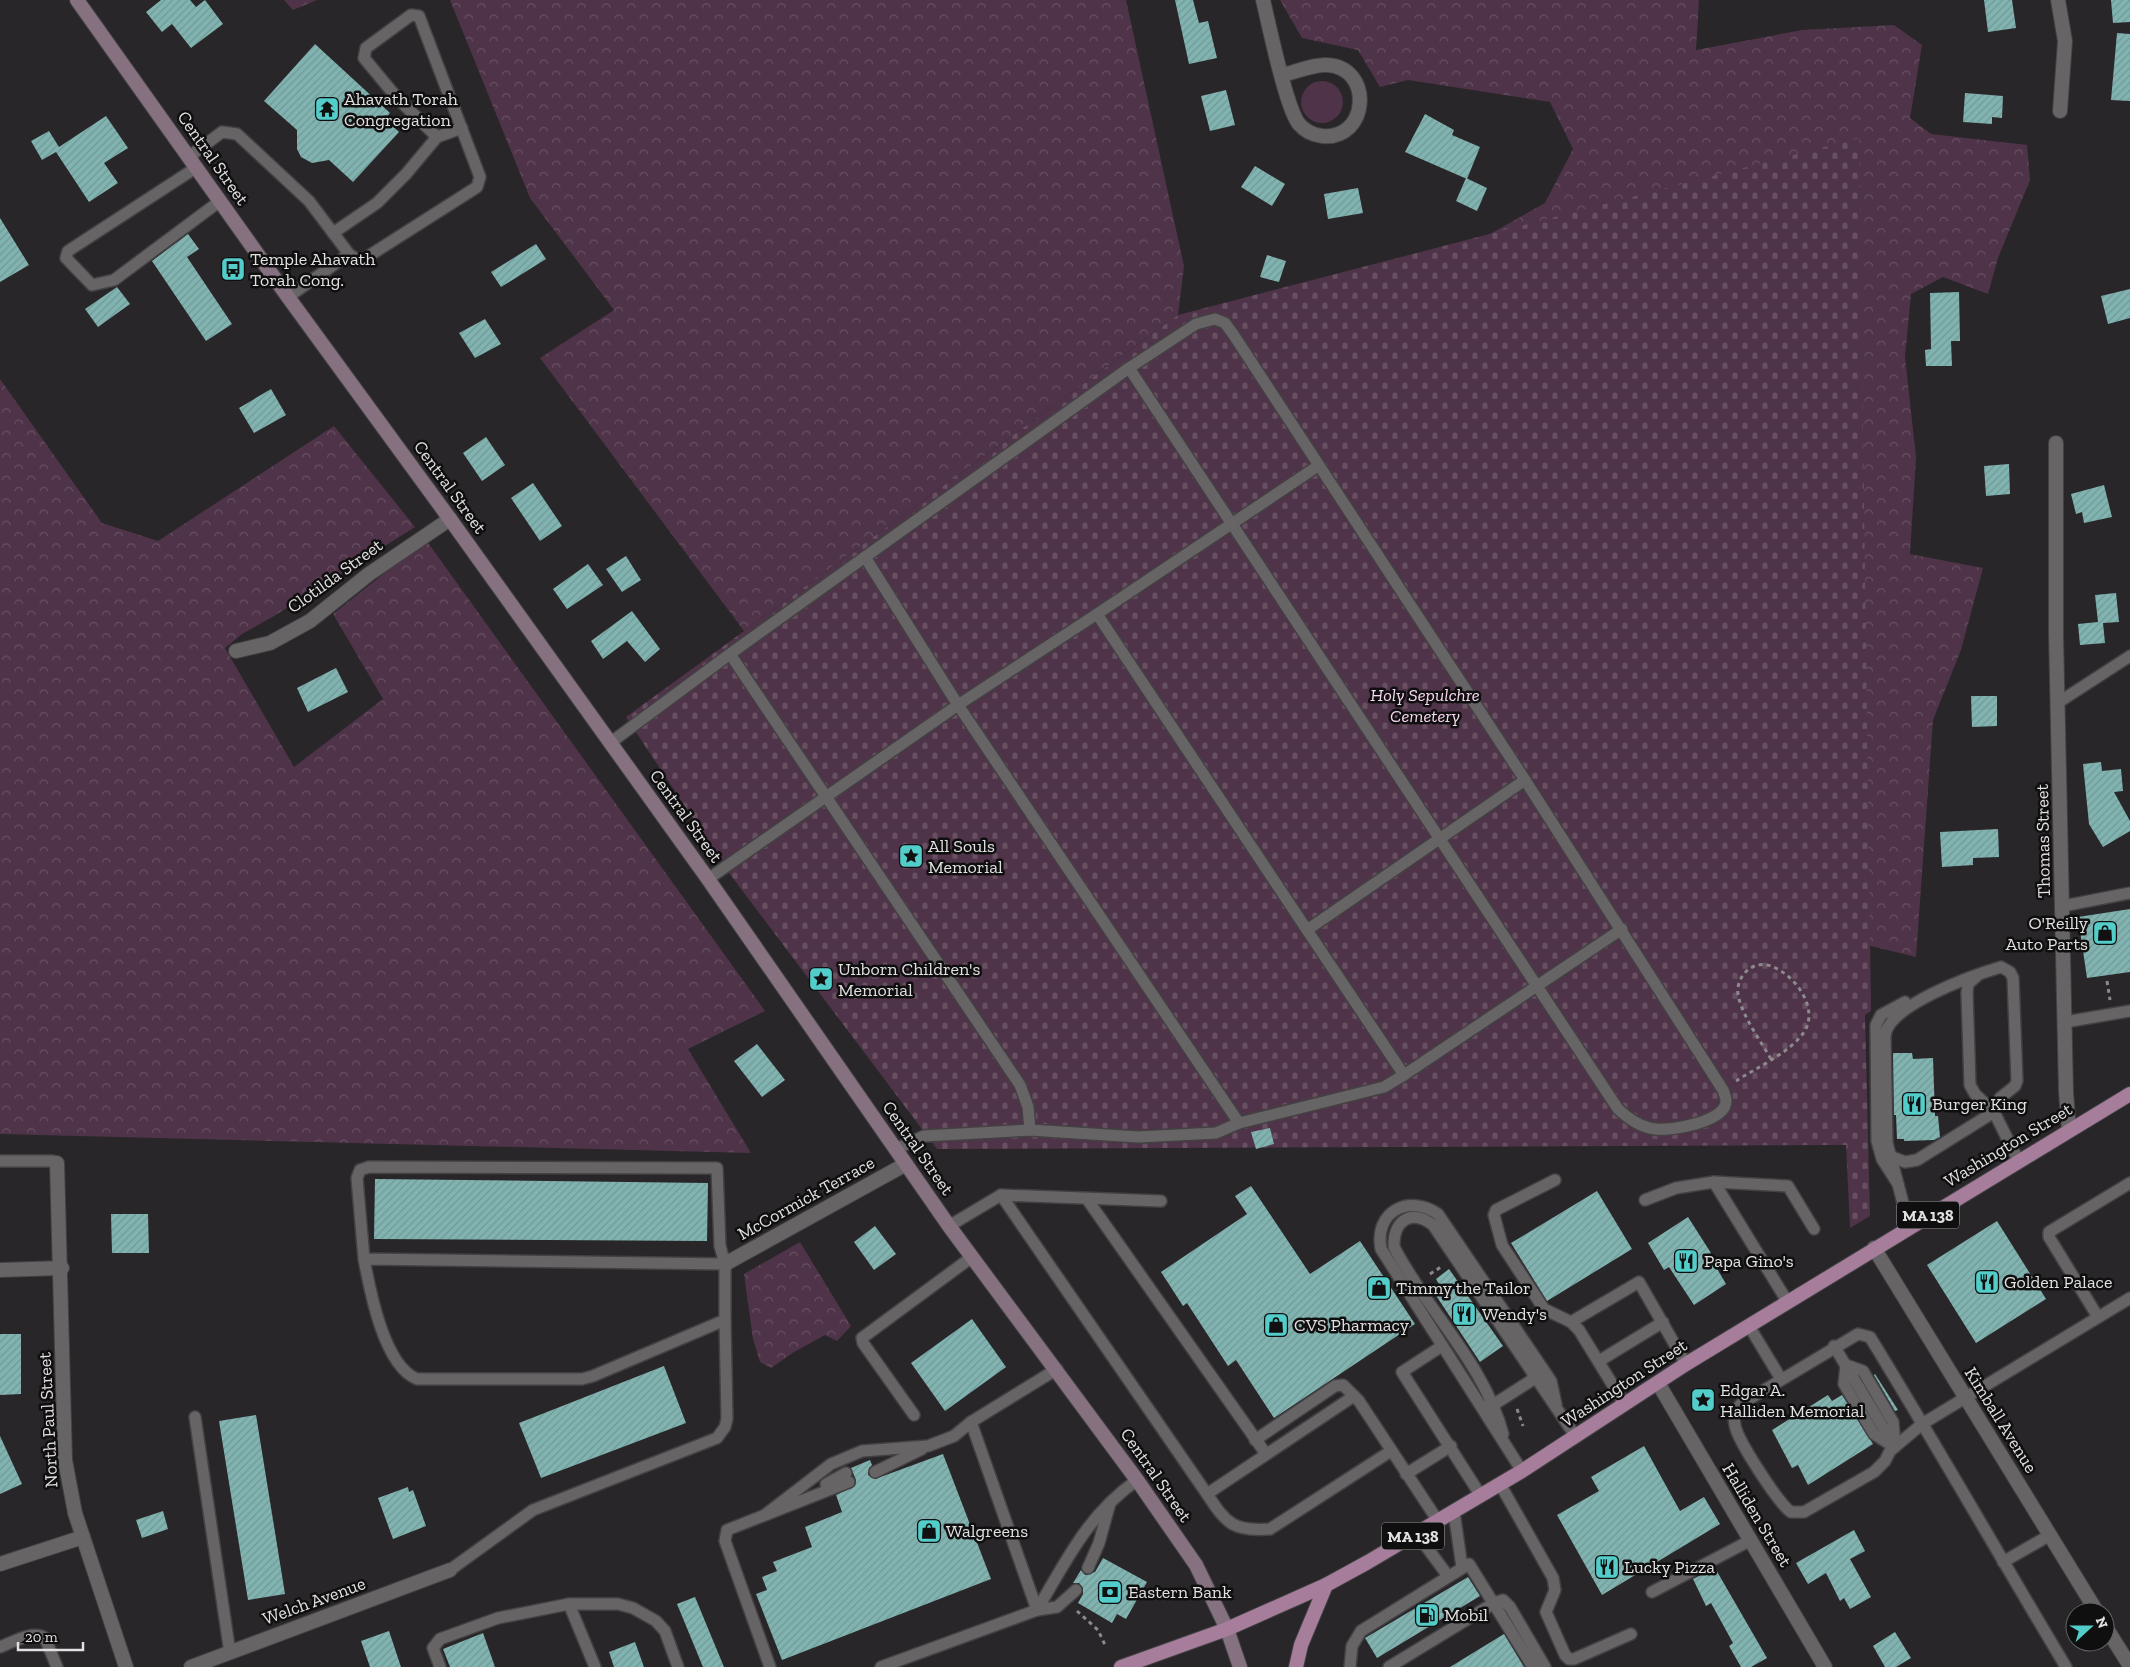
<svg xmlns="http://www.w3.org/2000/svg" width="2130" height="1667" viewBox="0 0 2130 1667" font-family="'Zilla Slab',serif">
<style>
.green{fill:#4f3348}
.forest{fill:url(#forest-crowns)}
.cemetery{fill:url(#cemetery-stones)}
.building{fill:url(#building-hatch)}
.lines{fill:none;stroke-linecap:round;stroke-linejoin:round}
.service-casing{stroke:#434143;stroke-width:14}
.minor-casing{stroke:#434143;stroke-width:16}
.secondary-casing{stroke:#434143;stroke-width:16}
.primary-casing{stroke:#434143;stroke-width:16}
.path{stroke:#8c8a8b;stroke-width:3;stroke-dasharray:4 4;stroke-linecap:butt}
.service{stroke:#676466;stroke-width:11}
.minor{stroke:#676466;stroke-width:14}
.secondary{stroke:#867181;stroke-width:14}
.primary{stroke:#a67e9c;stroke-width:14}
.labels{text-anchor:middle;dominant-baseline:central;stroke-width:5;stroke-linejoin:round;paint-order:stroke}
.shield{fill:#100f10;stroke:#a3a1a2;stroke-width:1}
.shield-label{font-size:16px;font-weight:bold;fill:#e2e0e1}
.poi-label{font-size:18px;fill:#e2e0e1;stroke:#100f10;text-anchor:start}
.street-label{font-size:18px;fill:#e2e0e1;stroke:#100f10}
.park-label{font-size:18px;font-style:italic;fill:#fbd8f1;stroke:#100f10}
</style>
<defs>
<pattern id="forest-crowns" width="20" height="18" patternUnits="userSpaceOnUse" patternTransform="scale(1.25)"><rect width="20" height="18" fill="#4f3348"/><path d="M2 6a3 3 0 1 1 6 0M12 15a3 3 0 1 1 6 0" fill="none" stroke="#685062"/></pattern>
<pattern id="cemetery-stones" width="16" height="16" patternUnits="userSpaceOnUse" patternTransform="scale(1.25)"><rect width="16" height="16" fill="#4f3348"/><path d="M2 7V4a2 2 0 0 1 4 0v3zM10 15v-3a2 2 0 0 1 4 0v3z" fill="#685062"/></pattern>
<pattern id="building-hatch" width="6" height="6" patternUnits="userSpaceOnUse" patternTransform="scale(1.25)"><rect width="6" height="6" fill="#81b4b1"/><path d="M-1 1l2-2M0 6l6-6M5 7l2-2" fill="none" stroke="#729896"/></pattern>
</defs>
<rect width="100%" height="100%" fill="#282628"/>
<circle class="green" cx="1322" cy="102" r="21"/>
<g class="forest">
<path d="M284 0H317L293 10Z"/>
<path d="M450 0H1126L1184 266 1178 315 744 631 540 358 614 310 530 198Z"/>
<path d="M1280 0H1699L1696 50 1802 30 1894 25 1922 45 1910 118 1931 134 2027 145 2030 180 1998 258 1988 294 1943 277 1911 294 1905 357 1916 457 1910 554 1983 568 1961 650 1933 720 1916 957 1797 928 1465 248 1545 203 1573 149 1550 102 1408 80 1380 87 1358 50 1302 38Z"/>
<path d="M0 379 102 523 158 541 334 426 415 527 274 616 242 634 225 648 294 767 383 699 333 614 426 540 765 1011 688 1049 751 1153 0 1134Z"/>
<path d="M800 1242 851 1326 837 1341 825 1335 794 1352 771 1368 760 1362 753 1339 744 1274Z"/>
</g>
<path class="cemetery" d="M1859 138 1871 1011 1865 1015 1870 1216 1850 1228 1846 1145 937 1149 729 873 626 717 1178 315Z"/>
<g class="building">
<path d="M161 0H190L196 7 205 0 223 24 191 48 172 24 162 32 146 12Z"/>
<path d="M1175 0H1193L1199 23 1208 21 1217 58 1189 64Z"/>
<path d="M1984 0H2012L2016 28 1988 32Z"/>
<path d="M2111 0H2130V22L2113 23Z"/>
<path d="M2117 33 2130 34V101L2111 100Z"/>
<path d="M315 44 390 113 385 119 399 132 353 182 329 160 312 163 301 157 297 149V130L264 101Z"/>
<path d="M1226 90 1235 125 1210 131 1201 96Z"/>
<path d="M1965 93 2003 96 2002 118 1992 117V124L1963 122Z"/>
<path d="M1425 114 1454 130 1452 135 1480 147 1467 179 1405 152Z"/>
<path d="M106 116 128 148 104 163 118 183 89 202 56 152 42 160 31 141 49 131 59 147Z"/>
<path d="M1255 166 1285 184 1272 206 1241 187Z"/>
<path d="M1466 178 1487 188 1477 211 1456 201Z"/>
<path d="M1358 188 1363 213 1328 219 1324 194Z"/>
<path d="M0 218 29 265 0 282Z"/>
<path d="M188 234 199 249 187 257 232 324 206 341 152 261Z"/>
<path d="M536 244 546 259 501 287 491 272Z"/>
<path d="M1267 255 1286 261 1279 282 1260 277Z"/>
<path d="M117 287 130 304 98 327 85 309Z"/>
<path d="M2130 289V318L2108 324 2101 296Z"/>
<path d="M1959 292 1960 341H1951L1952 366H1926L1925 350 1931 349 1930 293Z"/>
<path d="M485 319 501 344 475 358 459 333Z"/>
<path d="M271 389 286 415 254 433 239 408Z"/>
<path d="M486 437 505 465 482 481 463 453Z"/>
<path d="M2009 464 2010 494 1986 496 1984 466Z"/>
<path d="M533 483 562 526 540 541 511 498Z"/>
<path d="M2104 485 2112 517 2084 523 2082 512 2076 514 2071 494Z"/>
<path d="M626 556 641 580 622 592 606 569Z"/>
<path d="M588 564 603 585 567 609 553 589Z"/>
<path d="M2116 593 2119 622 2103 623 2105 643 2080 645 2078 624 2098 622 2095 595Z"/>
<path d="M632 611 660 649 645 662 627 641 603 659 591 641Z"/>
<path d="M336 668 348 692 308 712 297 688Z"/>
<path d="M1971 696H1997V726L1972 727Z"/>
<path d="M2101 762 2102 771 2121 769 2123 791 2114 792 2130 821V831L2103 847 2089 824 2083 764Z"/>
<path d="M1998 829 1999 857 1973 858V865L1942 867 1940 832Z"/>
<path d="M2130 909V972L2087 978 2078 917Z"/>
<path d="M757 1044 785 1080 762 1097 734 1061Z"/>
<path d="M1893 1053H1912L1913 1059 1933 1058 1935 1116H1938L1940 1137 1934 1140 1904 1141V1139H1897L1896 1115H1894Z"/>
<path d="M1270 1128 1274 1144 1256 1149 1251 1132Z"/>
<path d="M375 1179 708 1183 707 1241 374 1239Z"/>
<path d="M1251 1186 1310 1274 1360 1241 1415 1324 1274 1418 1236 1360 1228 1366 1187 1303 1183 1306 1161 1272 1247 1214 1235 1196Z"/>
<path d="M1597 1191 1632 1249 1547 1301 1511 1243Z"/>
<path d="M111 1214H148L149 1253H112Z"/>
<path d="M1688 1217 1711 1253 1709 1255 1726 1284 1694 1305 1669 1267 1664 1270 1648 1243Z"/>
<path d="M1997 1221 2046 1299 1976 1343 1927 1265Z"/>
<path d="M875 1226 896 1254 874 1270 854 1242Z"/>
<path d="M1449 1269 1503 1346 1480 1362 1433 1291 1440 1286 1436 1279Z"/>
<path d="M972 1319 1006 1367 945 1411 911 1363Z"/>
<path d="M0 1334H21V1394L0 1395Z"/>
<path d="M664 1366 686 1423 541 1478 519 1423Z"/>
<path d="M1875 1374 1898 1410 1895 1411 1874 1375Z"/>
<path d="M1828 1395 1832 1401 1842 1395 1873 1444 1808 1485 1798 1465 1792 1468 1772 1430Z"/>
<path d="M256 1415 285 1594 248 1600 219 1421Z"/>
<path d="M0 1436 22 1484 0 1494Z"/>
<path d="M1644 1446 1680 1511 1704 1497 1720 1524 1602 1595 1557 1515 1599 1491 1591 1477Z"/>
<path d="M943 1454 991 1579 782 1660 756 1594 767 1590 762 1577 777 1571 773 1562 812 1547 805 1527 842 1512 836 1495 855 1486 856 1480 851 1468 870 1460 872 1465 869 1468 868 1475 875 1479Z"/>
<path d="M408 1487 409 1492 413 1490 426 1526 393 1539 378 1498Z"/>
<path d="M163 1511 168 1529 142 1538 136 1520Z"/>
<path d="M1854 1530 1865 1551 1850 1559 1871 1597 1850 1609 1844 1598 1840 1601 1826 1573 1808 1584 1796 1563Z"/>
<path d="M1103 1558 1147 1582 1126 1619 1117 1614 1112 1623 1078 1603 1083 1594V1588L1079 1583H1073L1081 1570 1085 1575 1095 1572Z"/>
<path d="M1715 1568 1767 1658 1751 1667H1741L1729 1646 1733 1643 1711 1603 1706 1606 1693 1579Z"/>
<path d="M1468 1577 1480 1596 1377 1658 1365 1638Z"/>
<path d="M695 1597 724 1667H703L677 1604Z"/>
<path d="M389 1631 401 1667H370L361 1641Z"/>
<path d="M1895 1632 1911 1658 1896 1667H1885L1873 1646Z"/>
<path d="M483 1633 495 1667H450L443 1649Z"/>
<path d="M1504 1634 1524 1667H1450Z"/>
<path d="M635 1642 644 1667H614L609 1652Z"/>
</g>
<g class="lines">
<defs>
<g id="service">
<path d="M190 156 222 132 237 134 309 201 349 254 288 297"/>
<path d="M197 167 68 251 66 258 92 285 114 280 220 201"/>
<path d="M333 233 377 203 406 174 437 137 462 128"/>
<path d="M349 254 358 260 364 259 477 187 480 177 419 16 411 15 366 48 364 58 398 99 437 137"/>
<path d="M1215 319 1225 323 1233 334 1525 780 1723 1090C1724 1093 1726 1097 1726 1101 1726 1122 1671 1131 1655 1129 1640 1127 1629 1119 1618 1109L1129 368 1196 324Z"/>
<path d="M1318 466 1097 614 1307 930 1525 780"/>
<path d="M865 557 1129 368"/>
<path d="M1097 614 958 705 1239 1123 1384 1087 1404 1075 1307 930"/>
<path d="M2059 702 2130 656"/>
<path d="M610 743 730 654"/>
<path d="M708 879 958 705 865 557 730 654 1020 1085 1028 1107 1030 1130"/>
<path d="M2063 906 2130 893"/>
<path d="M1905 1002 1881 1015 1876 1025 1877 1141 1882 1159 1898 1184 1909 1226"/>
<path d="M2065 1022 2130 1011"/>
<path d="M1404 1075 1622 929"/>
<path d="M896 1149 924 1136 1030 1130 1138 1137 1216 1133 1239 1123"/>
<path d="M1892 1157 1905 1162 1917 1160 1994 1112 1975 1094 1970 1085 1967 993 1968 984 1977 976"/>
<path d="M0 1161H53L57 1163"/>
<path d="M1555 1180 1496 1210 1494 1215 1502 1245 1544 1309 1571 1322 1579 1330 1625 1405"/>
<path d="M1898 1184 1887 1143 1885 1036C1888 1005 1974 975 2001 967L2010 972 2013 978 2017 1081 2015 1086 2000 1098 1994 1112 2018 1160"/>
<path d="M1087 1199 1266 1454"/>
<path d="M1645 1200 1676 1188 1714 1182"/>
<path d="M1161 1201 1001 1195 1207 1494"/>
<path d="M949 1226 1001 1195"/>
<path d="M364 1259 357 1178 360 1170 369 1167 717 1168 720 1246 725 1264V1320L593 1376 582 1379H417C384 1366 370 1291 364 1259L725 1264"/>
<path d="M1787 1301 1714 1182 1788 1186 1814 1229"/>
<path d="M2098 1317 2049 1237V1232L2130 1183"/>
<path d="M1571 1322 1639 1282 1686 1364"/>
<path d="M1749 1326 1781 1379"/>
<path d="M1442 1346 1402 1372 1481 1496"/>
<path d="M1834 1346 1895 1447"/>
<path d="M1599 1361 1663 1322"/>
<path d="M1846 1365 1863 1371 1893 1422 1895 1445"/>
<path d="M1846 1365 1844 1384 1874 1434 1891 1445"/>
<path d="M1487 1406 1493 1405 1532 1380 1535 1369"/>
<path d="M914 1415 863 1343 862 1338 972 1257"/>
<path d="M195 1417 230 1653"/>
<path d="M971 1422 1037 1610"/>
<path d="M1503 1434C1484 1363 1427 1311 1394 1247 1393 1221 1411 1208 1433 1225L1576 1437"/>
<path d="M1255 1440 1335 1386 1343 1385 1354 1396"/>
<path d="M1391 1451 1270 1529C1233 1532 1226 1523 1207 1494L1354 1396 1359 1401 1438 1521"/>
<path d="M1522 1471 1381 1249C1374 1211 1409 1194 1438 1214L1551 1381 1556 1404"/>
<path d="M875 1472 922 1449"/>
<path d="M1406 1474 1451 1446"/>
<path d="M826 1484 846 1473"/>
<path d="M1500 1484 1553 1578 1555 1590 1546 1612 1565 1655 1569 1659H1574L1631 1634"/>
<path d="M1454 1512 1462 1567"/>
<path d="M766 1514 831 1464 862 1451 928 1446 954 1436 971 1422 1057 1369"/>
<path d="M1417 1534 1448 1576"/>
<path d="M2003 1562 2050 1535"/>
<path d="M1088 1568 1099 1543 1110 1503"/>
<path d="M450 1570 533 1510 717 1438 725 1427 727 1419 725 1320"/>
<path d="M1652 1592 1751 1540"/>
<path d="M569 1604 595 1667"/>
<path d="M1037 1610C1068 1558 1087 1516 1137 1480"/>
<path d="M0 1647C13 1642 33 1630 45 1638L57 1667"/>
<path d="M440 1667 433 1648 440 1639 498 1618 569 1604H618L633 1608 656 1621 665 1631 678 1667"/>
<path d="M770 1667 725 1541 727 1530 849 1482"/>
<path d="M881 1667 1037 1610 1057 1607 1076 1590"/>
<path d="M1350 1667 1352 1646 1361 1631 1469 1564 1533 1667"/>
<path d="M1389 1667 1494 1603 1503 1600 1510 1607 1545 1667"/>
<path d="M2066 1667C2000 1557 1937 1446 1870 1337L1858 1334 1741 1404C1735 1410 1733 1417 1735 1425 1737 1440 1779 1504 1791 1512H1804L1874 1472 1885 1461 1890 1451 1922 1424 2130 1298"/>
</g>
<g id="minor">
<path d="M1263 0C1269 25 1286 108 1299 124 1305 131 1313 135 1322 136 1369 141 1374 67 1327 65 1313 64 1296 72 1282 75"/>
<path d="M2058 0 2065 41 2060 111"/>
<path d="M2056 443V635L2066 1092 2069 1130"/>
<path d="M236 651 270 643 310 621 369 574 450 519"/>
<path d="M57 1163 65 1460 75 1513 126 1667"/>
<path d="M1874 1248 2097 1612"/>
<path d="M725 1264 906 1164"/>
<path d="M0 1270 62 1268"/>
<path d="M1658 1383 1825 1667"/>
<path d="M0 1564 83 1537"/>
<path d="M2105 1626 2130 1666"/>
<path d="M191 1667 450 1570"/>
</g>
<path id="secondary" d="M77 0 288 297 450 519 708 879 949 1226 1137 1480 1196 1565 1227 1629 1240 1667"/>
<g id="primary">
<path d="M1121 1667 1227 1629 1326 1585 1368 1562 1522 1471 1686 1364 2130 1094"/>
<path d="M1296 1667 1301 1645 1326 1585"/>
</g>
</defs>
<use href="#service" class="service-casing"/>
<use href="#minor" class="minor-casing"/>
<use href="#secondary" class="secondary-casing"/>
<use href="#primary" class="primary-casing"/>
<g class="path">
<path d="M2107 981 2110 1000"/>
<path d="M1736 1081C1756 1068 1791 1052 1804 1032 1820 1008 1794 974 1771 966 1750 959 1733 980 1739 999 1745 1020 1760 1040 1771 1059"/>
<path d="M1430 1274 1441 1267"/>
<path d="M1517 1409 1523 1426"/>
<path d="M1077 1611 1098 1630 1105 1645"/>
</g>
<use href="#service" class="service"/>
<use href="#minor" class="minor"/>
<use href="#secondary" class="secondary"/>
<use href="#primary" class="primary"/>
</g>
<defs>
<symbol id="temple-square" viewBox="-11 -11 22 22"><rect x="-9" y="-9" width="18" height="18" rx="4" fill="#53cdc9" stroke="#100f10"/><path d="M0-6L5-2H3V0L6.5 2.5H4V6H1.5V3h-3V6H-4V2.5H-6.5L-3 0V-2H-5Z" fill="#111"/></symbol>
<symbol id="bus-square" viewBox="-11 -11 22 22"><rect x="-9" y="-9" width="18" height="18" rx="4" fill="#53cdc9" stroke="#100f10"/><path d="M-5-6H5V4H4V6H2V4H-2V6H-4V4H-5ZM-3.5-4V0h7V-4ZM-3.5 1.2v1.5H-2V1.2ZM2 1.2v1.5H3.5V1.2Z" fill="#111"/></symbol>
<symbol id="sight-square" viewBox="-11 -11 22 22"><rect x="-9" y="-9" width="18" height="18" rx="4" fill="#53cdc9" stroke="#100f10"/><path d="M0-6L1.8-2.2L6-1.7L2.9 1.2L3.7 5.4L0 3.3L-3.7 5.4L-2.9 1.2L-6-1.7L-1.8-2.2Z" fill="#111"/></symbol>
<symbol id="shop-square" viewBox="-11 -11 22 22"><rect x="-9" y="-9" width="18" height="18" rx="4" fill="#53cdc9" stroke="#100f10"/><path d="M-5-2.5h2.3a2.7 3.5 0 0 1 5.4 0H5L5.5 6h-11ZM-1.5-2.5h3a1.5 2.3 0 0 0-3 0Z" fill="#111"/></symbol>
<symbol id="restaurant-square" viewBox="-11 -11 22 22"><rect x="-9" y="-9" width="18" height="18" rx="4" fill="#53cdc9" stroke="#100f10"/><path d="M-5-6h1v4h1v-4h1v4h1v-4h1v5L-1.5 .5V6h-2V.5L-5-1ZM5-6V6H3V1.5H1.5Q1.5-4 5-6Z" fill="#111"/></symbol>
<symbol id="bank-square" viewBox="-11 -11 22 22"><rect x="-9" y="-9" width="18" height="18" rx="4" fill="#53cdc9" stroke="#100f10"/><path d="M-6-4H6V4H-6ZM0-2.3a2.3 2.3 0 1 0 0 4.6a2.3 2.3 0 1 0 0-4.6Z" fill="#111"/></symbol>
<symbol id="fuel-square" viewBox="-11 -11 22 22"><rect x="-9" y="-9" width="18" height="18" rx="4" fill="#53cdc9" stroke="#100f10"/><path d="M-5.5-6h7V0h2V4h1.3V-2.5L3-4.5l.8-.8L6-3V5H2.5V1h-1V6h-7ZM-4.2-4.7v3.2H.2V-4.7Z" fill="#111"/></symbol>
</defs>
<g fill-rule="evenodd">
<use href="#temple-square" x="313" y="95" width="28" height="28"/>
<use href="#bus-square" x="219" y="255" width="28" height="28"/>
<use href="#sight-square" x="897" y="842" width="28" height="28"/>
<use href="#shop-square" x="2091" y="919" width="28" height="28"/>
<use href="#sight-square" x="807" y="965" width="28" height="28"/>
<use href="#restaurant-square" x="1900" y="1090" width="28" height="28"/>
<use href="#restaurant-square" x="1672" y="1247" width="28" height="28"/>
<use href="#restaurant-square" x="1973" y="1268" width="28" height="28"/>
<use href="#shop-square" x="1365" y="1274" width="28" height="28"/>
<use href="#restaurant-square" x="1450" y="1300" width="28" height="28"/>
<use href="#shop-square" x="1262" y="1311" width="28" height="28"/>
<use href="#sight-square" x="1689" y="1386" width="28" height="28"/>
<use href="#shop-square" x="915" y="1517" width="28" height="28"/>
<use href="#restaurant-square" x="1593" y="1553" width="28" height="28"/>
<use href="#bank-square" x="1096" y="1578" width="28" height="28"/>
<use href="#fuel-square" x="1413" y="1601" width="28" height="28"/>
</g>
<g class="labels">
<g class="shield">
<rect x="1897" y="1201.5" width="62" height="27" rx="4"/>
<rect x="1382" y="1522.5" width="62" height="27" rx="4"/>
</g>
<g class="shield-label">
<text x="1928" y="1215">MA 138</text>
<text x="1413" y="1536">MA 138</text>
</g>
<g class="poi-label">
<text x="344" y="99">Ahavath Torah<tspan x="344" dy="21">Congregation</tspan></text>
<text x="250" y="259">Temple Ahavath<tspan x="250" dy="21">Torah Cong.</tspan></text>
<text x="928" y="846">All Souls<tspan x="928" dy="21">Memorial</tspan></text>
<text x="2088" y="923" text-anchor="end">O'Reilly<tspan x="2088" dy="21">Auto Parts</tspan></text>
<text x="838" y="969">Unborn Children's<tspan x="838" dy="21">Memorial</tspan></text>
<text x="1932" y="1104">Burger King</text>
<text x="1704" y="1261">Papa Gino's</text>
<text x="2004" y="1282">Golden Palace</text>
<text x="1396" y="1288">Timmy the Tailor</text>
<text x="1482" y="1314">Wendy's</text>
<text x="1294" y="1325">CVS Pharmacy</text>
<text x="1720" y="1390">Edgar A.<tspan x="1720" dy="21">Halliden Memorial</tspan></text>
<text x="946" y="1531">Walgreens</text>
<text x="1624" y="1567">Lucky Pizza</text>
<text x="1128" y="1592">Eastern Bank</text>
<text x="1444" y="1615">Mobil</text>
</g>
<g class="street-label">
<text transform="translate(213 158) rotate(55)">Central Street</text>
<text transform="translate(450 487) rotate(54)">Central Street</text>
<text transform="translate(335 576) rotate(-36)">Clotilda Street</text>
<text transform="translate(686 816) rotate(54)">Central Street</text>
<text transform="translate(2043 841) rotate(-91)">Thomas Street</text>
<text transform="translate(2008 1145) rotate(-31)">Washington Street</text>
<text transform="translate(918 1148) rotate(55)">Central Street</text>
<text transform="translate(806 1198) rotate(-29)">McCormick Terrace</text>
<text transform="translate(1624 1383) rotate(-33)">Washington Street</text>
<text transform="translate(48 1420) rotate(-93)">North Paul Street</text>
<text transform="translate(2001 1420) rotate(58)">Kimball Avenue</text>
<text transform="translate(1156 1475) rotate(55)">Central Street</text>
<text transform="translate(1757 1515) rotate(59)">Halliden Street</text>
<text transform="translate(314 1601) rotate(-20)">Welch Avenue</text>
</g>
<g class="park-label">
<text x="1425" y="695">Holy Sepulchre<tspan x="1425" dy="21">Cemetery</tspan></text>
</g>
</g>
<g transform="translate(2090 1627) rotate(69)"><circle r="24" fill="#100f10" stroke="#646364"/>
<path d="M0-4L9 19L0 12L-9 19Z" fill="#53cdc9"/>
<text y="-8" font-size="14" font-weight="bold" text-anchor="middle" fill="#e2e0e1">N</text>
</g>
<path d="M18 1642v8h65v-8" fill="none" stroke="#e2e0e1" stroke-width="2.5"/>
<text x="25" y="1642" font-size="15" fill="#e2e0e1" stroke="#100f10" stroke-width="4" paint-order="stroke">20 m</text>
</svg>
